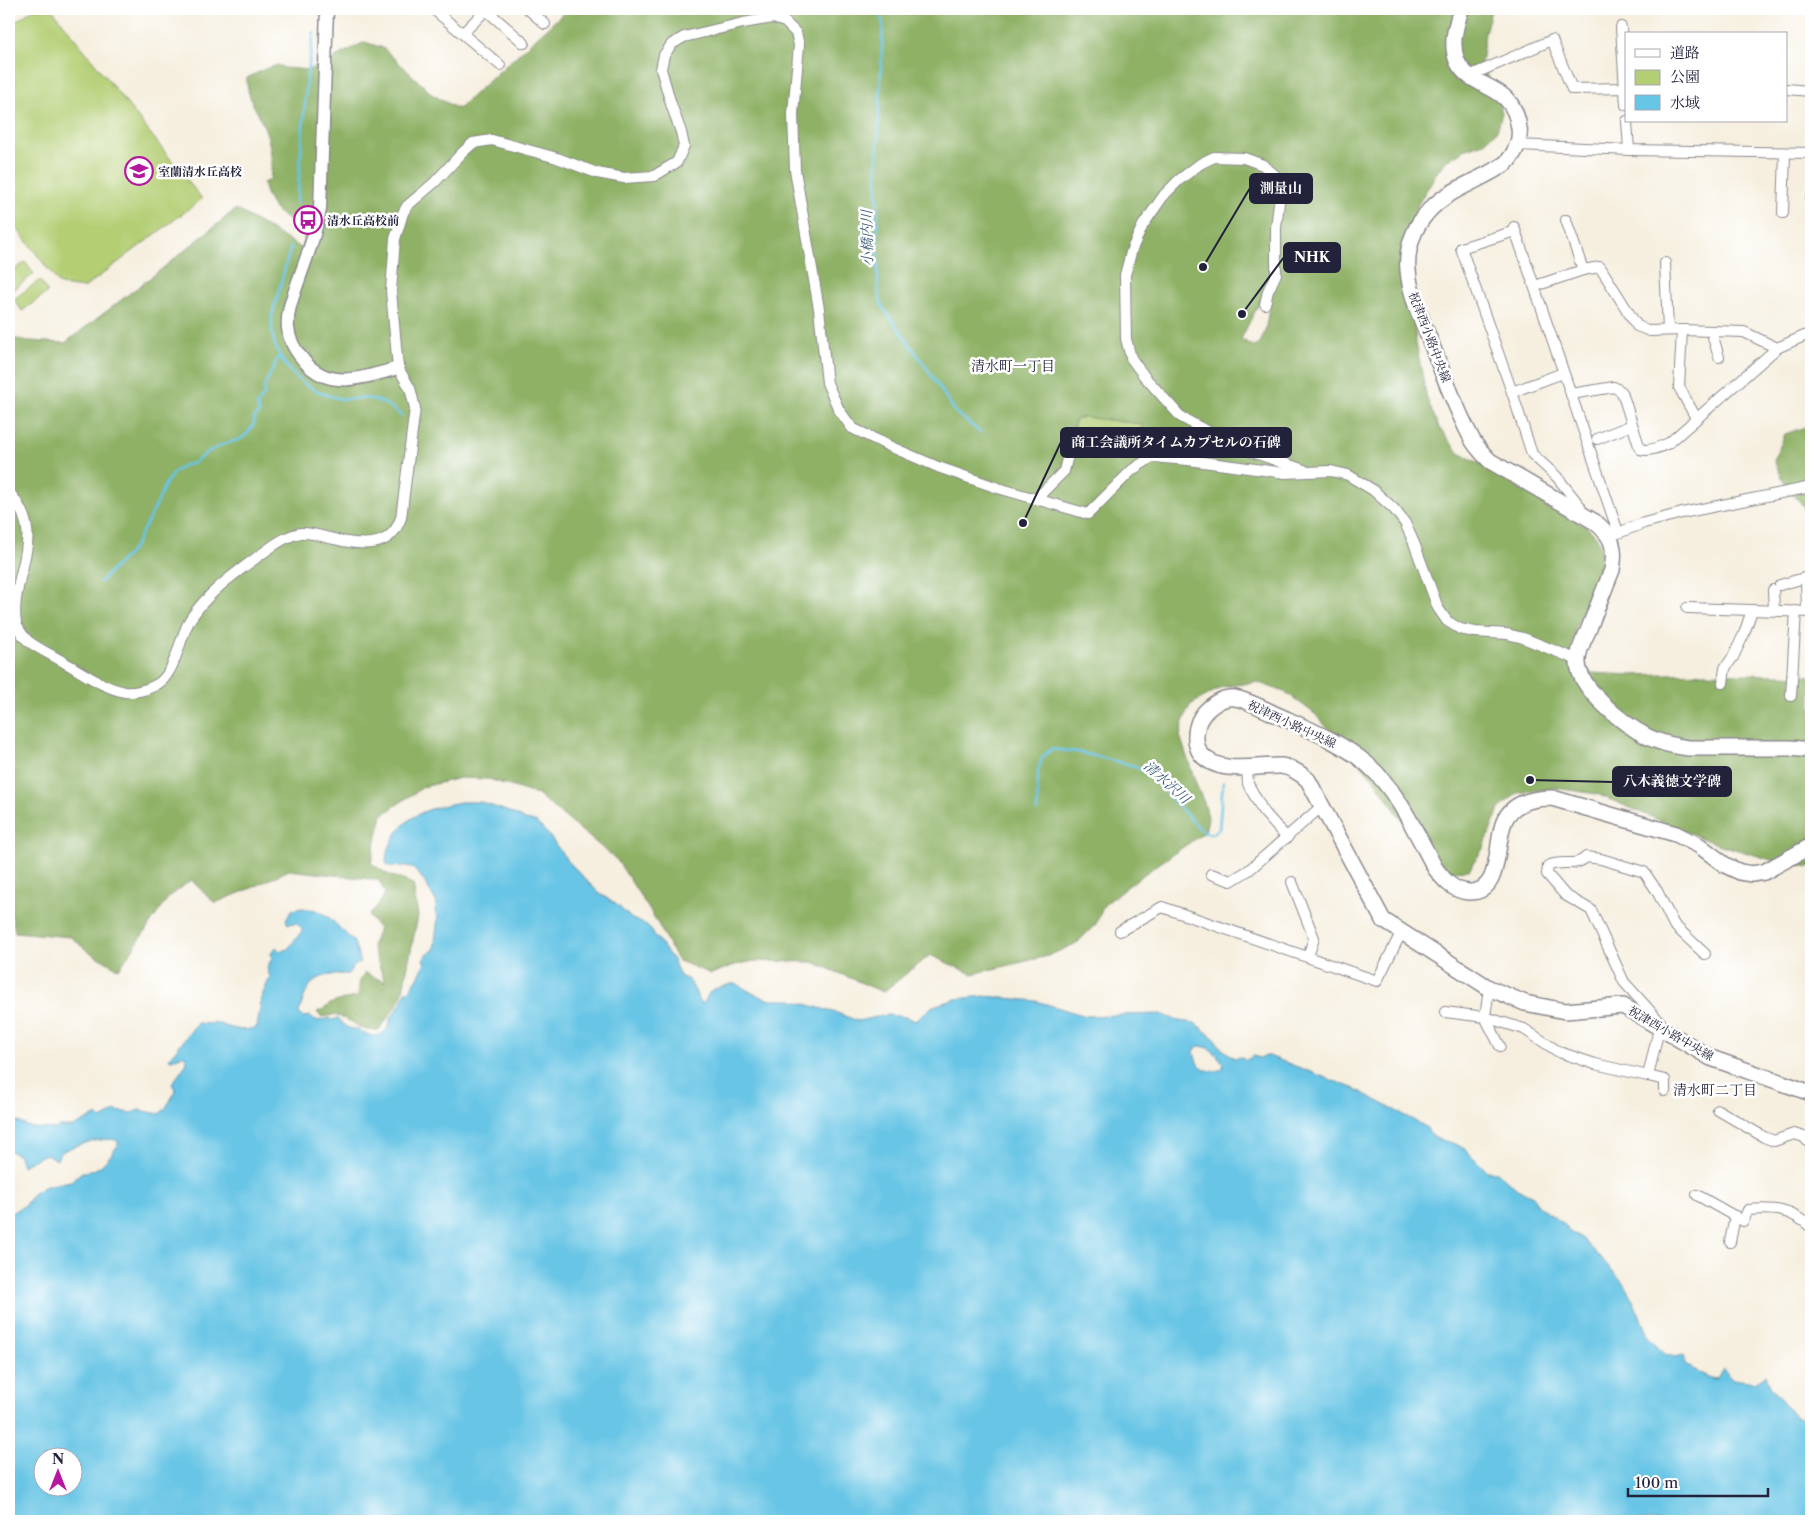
<svg xmlns="http://www.w3.org/2000/svg" width="1820" height="1530" viewBox="0 0 1820 1530" font-family="'Libre Caslon Text','Noto Serif JP',serif">
<style>
.green{fill:#b3ce73;stroke:#6a7857}
.forest{fill:#8eb165;stroke:#586a50;fill-rule:evenodd}
.water{fill:#67c5e5;stroke:#447490;fill-rule:evenodd}
.lines{fill:none;stroke-linecap:round;stroke-linejoin:round}
.stream{stroke:#67c5e5;stroke-width:2.5}
.minor-casing{stroke:#8c888d;stroke-width:12}
.tertiary-casing{stroke:#8c888d;stroke-width:15}
.secondary-casing{stroke:#8c888d;stroke-width:18}
.minor{stroke:#fff;stroke-width:10}
.tertiary{stroke:#fff;stroke-width:12}
.secondary{stroke:#fff;stroke-width:15}
.labels{text-anchor:middle;dominant-baseline:central;stroke-width:5;stroke-linejoin:round;paint-order:stroke}
.poi-label{font-size:12px;font-weight:bold;fill:#22223b;stroke:#fff;text-anchor:start}
.street-label{font-size:12px;fill:#22223b;stroke:#fff}
.water-label{font-size:14px;font-style:italic;fill:#3a5b76;stroke:#fff}
.neighbourhood-label{font-size:14px;fill:#22223b;stroke:#fff}
.leader{fill:none;stroke:#22223b;stroke-width:2}
.callout-dot{fill:#22223b;stroke:#fff;stroke-width:2}
.callout{fill:#22223b;stroke:#22223b;stroke-width:2}
.callout-label{font-size:14px;text-anchor:middle;font-weight:bold;fill:#fff}
</style>
<rect width="100%" height="100%" fill="#fff"/>
<filter id="ink" filterUnits="userSpaceOnUse"><feTurbulence type="fractalNoise" baseFrequency=".02" numOctaves="2"/><feDisplacementMap in="SourceGraphic" scale="10" xChannelSelector="R" yChannelSelector="G"/><feConvolveMatrix kernelMatrix="1 2 1 2 8 2 1 2 1" color-interpolation-filters="sRGB"/></filter>
<filter id="wash" filterUnits="userSpaceOnUse"><feTurbulence type="fractalNoise" baseFrequency=".0096" numOctaves="4" result="noise"/><feDisplacementMap in="SourceGraphic" scale="20" xChannelSelector="R" yChannelSelector="G"/><feGaussianBlur stdDeviation="1.12" result="paint"/><feColorMatrix in="noise" values="0 0 0 0 0 0 0 0 0 0 0 0 0 0 0 0 0 1.4 0 .05"/><feComposite in="paint" operator="in"/></filter>
<g filter="url(#wash)">
<rect width="100%" height="100%" fill="#f6efdf"/>
<g class="green">
<path d="M34 9H52L202 199 84 288 60 285 9 218V26Z"/>
<path d="M25 262 34 274 9 293V274Z"/>
<path d="M40 280 48 292 22 311 14 299Z"/>
<path d="M1082 416 1142 424V449L1135 456 1067 451 1075 421Z"/>
</g>
<g class="forest">
<path d="M568 9H1494L1491 11 1485 32 1481 65 1498 95 1502 113 1497 131 1483 143 1464 150 1446 161 1437 172 1417 206 1412 243 1411 283 1416 343 1427 399 1439 428 1459 453 1494 470 1527 493 1587 527 1596 536 1601 547 1600 566 1577 624 1572 646 1578 662 1592 673 1631 675 1705 673 1811 676V867L1778 862 1711 842 1597 794 1556 788 1517 793 1499 809 1484 847 1469 870 1448 871 1422 849 1373 778 1315 714 1287 693 1257 682 1222 687 1190 705 1183 722 1180 736 1197 787 1205 805 1208 818 1205 832 1137 879 1104 905 1096 924 1077 943 1048 956 972 974 930 955 883 992 813 962 754 961 735 965 711 974 677 960 656 920 617 860 538 795 489 779 460 778 423 787 382 815 371 863 387 874 413 884 418 916 401 999 379 1030C361 1033 356 1022 341 1017 334 1014 327 1016 321 1017L317 1012C323 1010 325 1008 330 1004 335 1001 353 997 358 997L360 978 365 973 385 982 372 946 379 929 369 916 381 901 385 893 379 880 289 870 254 887 215 903 191 880 168 898 119 969 89 952 71 937 15 932 9 900V338L30 341 65 343 163 268 236 209 303 249 305 229C282 217 269 210 263 183L270 180C273 160 271 141 262 122 255 107 246 95 247 78L267 68 278 65 284 68 309 70 365 42 383 48 433 95 458 109ZM1260 301 1269 307C1267 319 1266 340 1255 347L1241 339ZM1082 417 1142 424V449L1135 456 1068 451 1075 421Z"/>
<path d="M1811 425V514L1787 488 1774 461 1785 434Z"/>
</g>
<path class="water" d="M461 802H481L512 813 525 820 536 822 547 833 568 861 599 893 617 905 632 919 647 925 673 960 680 976 689 980 695 991 700 1003H704L709 993 714 989 731 984H737L754 994 771 1000H791L837 1013 858 1021 886 1015 907 1017 915 1021 933 1006 956 999 986 996 1036 1001 1086 1016 1161 1014 1179 1021 1195 1023 1215 1039 1221 1048 1234 1058 1242 1057 1246 1060 1254 1056 1260 1058 1264 1056H1269L1355 1089 1426 1127 1430 1134 1437 1139 1456 1144 1466 1150 1487 1171 1497 1172 1516 1188 1533 1196 1537 1205 1565 1225 1569 1231 1583 1239 1622 1281 1633 1300 1649 1338 1665 1354 1676 1357 1683 1355 1687 1366C1699 1371 1705 1378 1717 1379L1723 1369 1733 1379 1755 1382 1766 1375 1771 1387 1795 1417 1808 1419 1807 1431 1811 1434V1521H9V1214L24 1206 34 1193 46 1186 71 1181 82 1172C100 1172 108 1159 118 1145V1141C110 1135 68 1146 61 1153 59 1155 58 1157 57 1160L46 1154 22 1166 19 1156 9 1150V1118L32 1128 56 1129 58 1127H73L97 1115 101 1119 116 1111 132 1113 139 1110 159 1114 165 1109 176 1091 172 1084 187 1063 186 1057 183 1055 171 1060 169 1059 197 1023 210 1024 214 1022C229 1028 242 1033 257 1027L262 996 270 977 267 968 272 958 271 953 276 947 280 951 288 949 302 931V928L296 923 288 924 286 920 292 910 302 908 316 910 329 917 354 942 360 962 352 968 348 974C322 974 310 977 302 1003 301 1007 299 1010 299 1014L304 1017 310 1016 318 1021 329 1018 332 1020 338 1018C342 1024 350 1031 358 1029 365 1036 379 1039 386 1030 390 1026 389 1020 392 1016 398 1007 403 1002 406 991H409L419 976 425 963 423 960 427 954 434 950 438 917 435 912 437 903C430 892 419 868 407 866 400 865 394 869 387 865 385 857 387 854 390 846 403 814 429 808 461 802ZM1198 1046C1211 1046 1216 1054 1224 1064L1222 1069C1207 1075 1196 1066 1194 1051ZM42 1458H72V1488H42Z"/>
<g class="lines">
<g class="stream">
<path d="M879 9 883 24 877 162 878 292 882 306 926 367 956 413 980 432"/>
<path d="M297 204 307 76 314 32"/>
<path d="M291 247C286 263 282 279 278 295 276 302 273 310 272 317 269 360 301 391 342 399 348 400 355 398 361 398 379 399 388 404 402 416"/>
<path d="M1134 346 1142 363"/>
<path d="M100 582 133 549 158 502 164 486 173 473 184 465 192 464 208 452 224 444 241 439 248 433 254 424V418L259 413 257 405 264 395V387L279 356"/>
<path d="M1037 811 1038 771 1042 758 1051 749 1078 752 1135 766 1148 774 1203 832 1212 834 1219 829 1223 782"/>
</g>
</g>
</g>
<g filter="url(#ink)">
<g class="lines">
<defs>
<g id="minor">
<path d="M433 9 500 65"/>
<path d="M528 9 545 24"/>
<path d="M486 10 524 43"/>
<path d="M1621 27 1626 105"/>
<path d="M463 33 487 9"/>
<path d="M1469 76 1552 40 1572 89 1626 88"/>
<path d="M1786 89 1811 91"/>
<path d="M1627 121 1629 150"/>
<path d="M1517 145 1629 150 1811 153"/>
<path d="M1811 210V199"/>
<path d="M1783 213 1785 153"/>
<path d="M1566 220 1583 270"/>
<path d="M1514 227 1618 532"/>
<path d="M1515 231 1461 248 1512 392 1532 454 1557 477 1580 506 1582 515"/>
<path d="M1665 263 1668 330"/>
<path d="M1535 286 1583 270 1600 267 1637 326 1650 331 1682 330 1744 332 1777 348 1811 333"/>
<path d="M1265 304 1268 291 1276 274V228L1280 194 1278 181 1275 175 1263 165 1244 158 1214 157 1200 164 1179 180 1164 195 1143 225 1132 249 1125 275 1126 339 1131 358 1144 376 1181 417 1199 427 1252 452 1304 470"/>
<path d="M1682 330 1679 387 1696 418"/>
<path d="M1714 331 1713 337 1719 357"/>
<path d="M1512 392 1563 373"/>
<path d="M1571 394 1614 387 1622 392 1640 449C1649 452 1660 447 1669 443L1777 348"/>
<path d="M1597 439 1632 425"/>
<path d="M9 492C42 531 22 556 16 599 15 608 14 617 17 626 19 630 24 637 28 641 40 650 54 656 67 664 85 674 104 688 125 692 134 693 146 690 154 686 177 675 178 638 191 618 207 594 229 578 252 561 266 551 283 536 301 533 312 532 323 537 334 539 353 544 381 549 394 531 397 528 399 522 401 518L415 408 410 388 398 368 391 291 395 239 403 213 407 206 435 182 462 153 473 143 492 140 557 158 597 173 624 178 654 176 677 162 684 146 681 132 671 104 661 69 664 55 672 44 684 37 743 23 773 18 785 22 796 33 799 45 793 114 795 170 819 309 827 383 839 410 852 428 889 446 938 467 998 488 1088 514 1132 470 1152 457 1188 460 1285 473 1331 471 1348 475 1373 490 1394 509 1405 523 1414 543 1438 608 1447 621 1460 629 1475 632 1507 634 1523 638 1578 660"/>
<path d="M1036 499 1064 471 1069 451"/>
<path d="M1613 535 1644 523 1682 513 1811 487"/>
<path d="M1806 577 1807 611"/>
<path d="M1780 585 1811 576"/>
<path d="M1773 590 1774 610"/>
<path d="M1687 608 1752 610"/>
<path d="M1723 683 1725 668 1733 657 1744 634 1752 610 1811 612"/>
<path d="M1791 696 1796 611"/>
<path d="M1247 768 1248 784 1263 811 1287 838"/>
<path d="M1211 874 1231 881 1249 870 1322 806"/>
<path d="M1292 882 1314 938 1308 957"/>
<path d="M1120 931 1162 907 1377 981 1401 933"/>
<path d="M1489 988 1485 1017 1524 1029 1559 1052 1595 1064 1648 1076 1658 1033 1664 1030 1661 1023 1624 982 1591 910 1565 895 1547 874 1548 866C1561 859 1576 868 1586 857L1601 859 1644 872 1657 891 1674 925 1705 954"/>
<path d="M1445 1012 1485 1017 1500 1046"/>
<path d="M1648 1076 1665 1080V1091"/>
<path d="M1718 1110 1764 1137 1774 1141 1794 1134 1804 1137 1811 1145"/>
<path d="M1697 1195 1743 1221 1748 1210C1775 1208 1790 1209 1811 1227"/>
<path d="M1730 1242 1735 1216"/>
</g>
<path id="tertiary" d="M327 9 320 209C316 234 307 256 299 279 294 294 286 312 288 328 289 341 296 352 305 362 330 391 367 377 398 368"/>
<g id="secondary">
<path d="M1461 9C1456 26 1450 43 1457 61 1471 92 1513 80 1519 128 1521 141 1515 154 1506 163 1481 181 1446 189 1426 214 1413 229 1406 250 1408 270 1410 296 1422 320 1431 343 1444 376 1456 410 1473 441 1478 449 1484 455 1490 461L1595 522C1613 536 1616 548 1612 570 1604 590 1596 610 1588 631 1584 639 1578 650 1578 660 1576 688 1625 725 1648 737 1660 743 1674 746 1688 748H1790L1811 750"/>
<path d="M1811 846 1764 872 1752 874 1740 872 1725 865 1700 846 1676 834 1552 798C1535 798 1517 801 1507 816 1493 836 1505 893 1469 892 1453 891 1444 880 1435 868 1416 833 1398 791 1367 764 1341 742 1308 729 1277 715 1264 709 1250 701 1235 698 1221 696 1205 709 1199 721 1195 731 1194 745 1201 754 1219 776 1258 765 1281 766 1291 767 1300 773 1308 780L1383 920 1489 988 1525 1003 1565 1011 1623 1006 1711 1058 1811 1093"/>
</g>
</defs>
<use href="#minor" class="minor-casing"/>
<use href="#tertiary" class="tertiary-casing"/>
<use href="#secondary" class="secondary-casing"/>
<use href="#minor" class="minor"/>
<use href="#tertiary" class="tertiary"/>
<use href="#secondary" class="secondary"/>
</g>
</g>
<defs>
<symbol id="school-ring" viewBox="-11 -11 22 22"><circle r="9.5" fill="#fff" stroke="#b5179e" stroke-width="1.5"/><path d="M0-5L7-2L0 1L-7-2ZM-4 1L0 2.5L4 1V4Q0 6-4 4Z" fill="#b5179e"/></symbol>
<symbol id="bus-ring" viewBox="-11 -11 22 22"><circle r="9.5" fill="#fff" stroke="#b5179e" stroke-width="1.5"/><path d="M-5-6H5V4H4V6H2V4H-2V6H-4V4H-5ZM-3.5-4V0h7V-4ZM-3.5 1.2v1.5H-2V1.2ZM2 1.2v1.5H3.5V1.2Z" fill="#b5179e"/></symbol>
</defs>
<g fill-rule="evenodd">
<use href="#school-ring" x="123" y="155" width="32" height="32"/>
<use href="#bus-ring" x="292" y="204" width="32" height="32"/>
</g>
<g class="labels">
<g class="poi-label">
<text x="158" y="171">室蘭清水丘高校</text>
<text x="327" y="220">清水丘高校前</text>
</g>
<g class="street-label">
<text transform="translate(1430 337) rotate(69)">祝津西小路中央線</text>
<text transform="translate(1292 724) rotate(25)">祝津西小路中央線</text>
<text transform="translate(1671 1033) rotate(30)">祝津西小路中央線</text>
</g>
<g class="water-label">
<text transform="translate(867 238) rotate(-91)">小橋内川</text>
<text transform="translate(1167 782) rotate(42)">清水沢川</text>
</g>
<g class="neighbourhood-label">
<text x="1013" y="366">清水町一丁目</text>
<text x="1715" y="1090">清水町二丁目</text>
</g>
</g>
<path class="leader" d="M1203 267L1250 188M1242 314L1284 257M1023 523L1061 442M1530 780L1613 782"/>
<g class="callout-dot">
<circle cx="1203" cy="267" r="5"/>
<circle cx="1242" cy="314" r="5"/>
<circle cx="1023" cy="523" r="5"/>
<circle cx="1530" cy="780" r="5"/>
</g>
<g class="callout">
<rect x="1250" y="174" width="62" height="29" rx="5"/>
<rect x="1284" y="243" width="56" height="29" rx="5"/>
<rect x="1061" y="428" width="230" height="29" rx="5"/>
<rect x="1613" y="767" width="118" height="29" rx="5"/>
</g>
<g class="callout-label">
<text x="1281" y="193">測量山</text>
<text x="1312" y="262">NHK</text>
<text x="1176" y="447">商工会議所タイムカプセルの石碑</text>
<text x="1672" y="786">八木義徳文学碑</text>
</g>
<rect width="1820" height="1530" fill="none" stroke="#fff" stroke-width="30"/>
<rect x="1625" y="32" width="162" height="90" fill="#ffffff" stroke="#a7a7b1"/>
<rect x="1635" y="49" width="25" height="8" fill="#ffffff" stroke="#a7a7b1"/>
<text x="1670" y="58" font-size="15" fill="#22223b">道路</text>
<rect x="1635" y="70" width="25" height="15" fill="#b3ce73" stroke="#a7a7b1"/>
<text x="1670" y="82" font-size="15" fill="#22223b">公園</text>
<rect x="1635" y="95" width="25" height="15" fill="#67c5e5" stroke="#a7a7b1"/>
<text x="1670" y="108" font-size="15" fill="#22223b">水域</text>
<g transform="translate(58 1472)"><circle r="24" fill="#ffffff" stroke="#a7a7b1"/>
<path d="M0-4L9 19L0 12L-9 19Z" fill="#b5179e"/>
<text y="-8" font-size="14" font-weight="bold" text-anchor="middle" fill="#22223b">N</text>
</g>
<path d="M1628 1488v8h140v-8" fill="none" stroke="#22223b" stroke-width="2.5"/>
<text x="1635" y="1488" font-size="15" fill="#22223b" stroke="#ffffff" stroke-width="4" paint-order="stroke">100 m</text>
</svg>
